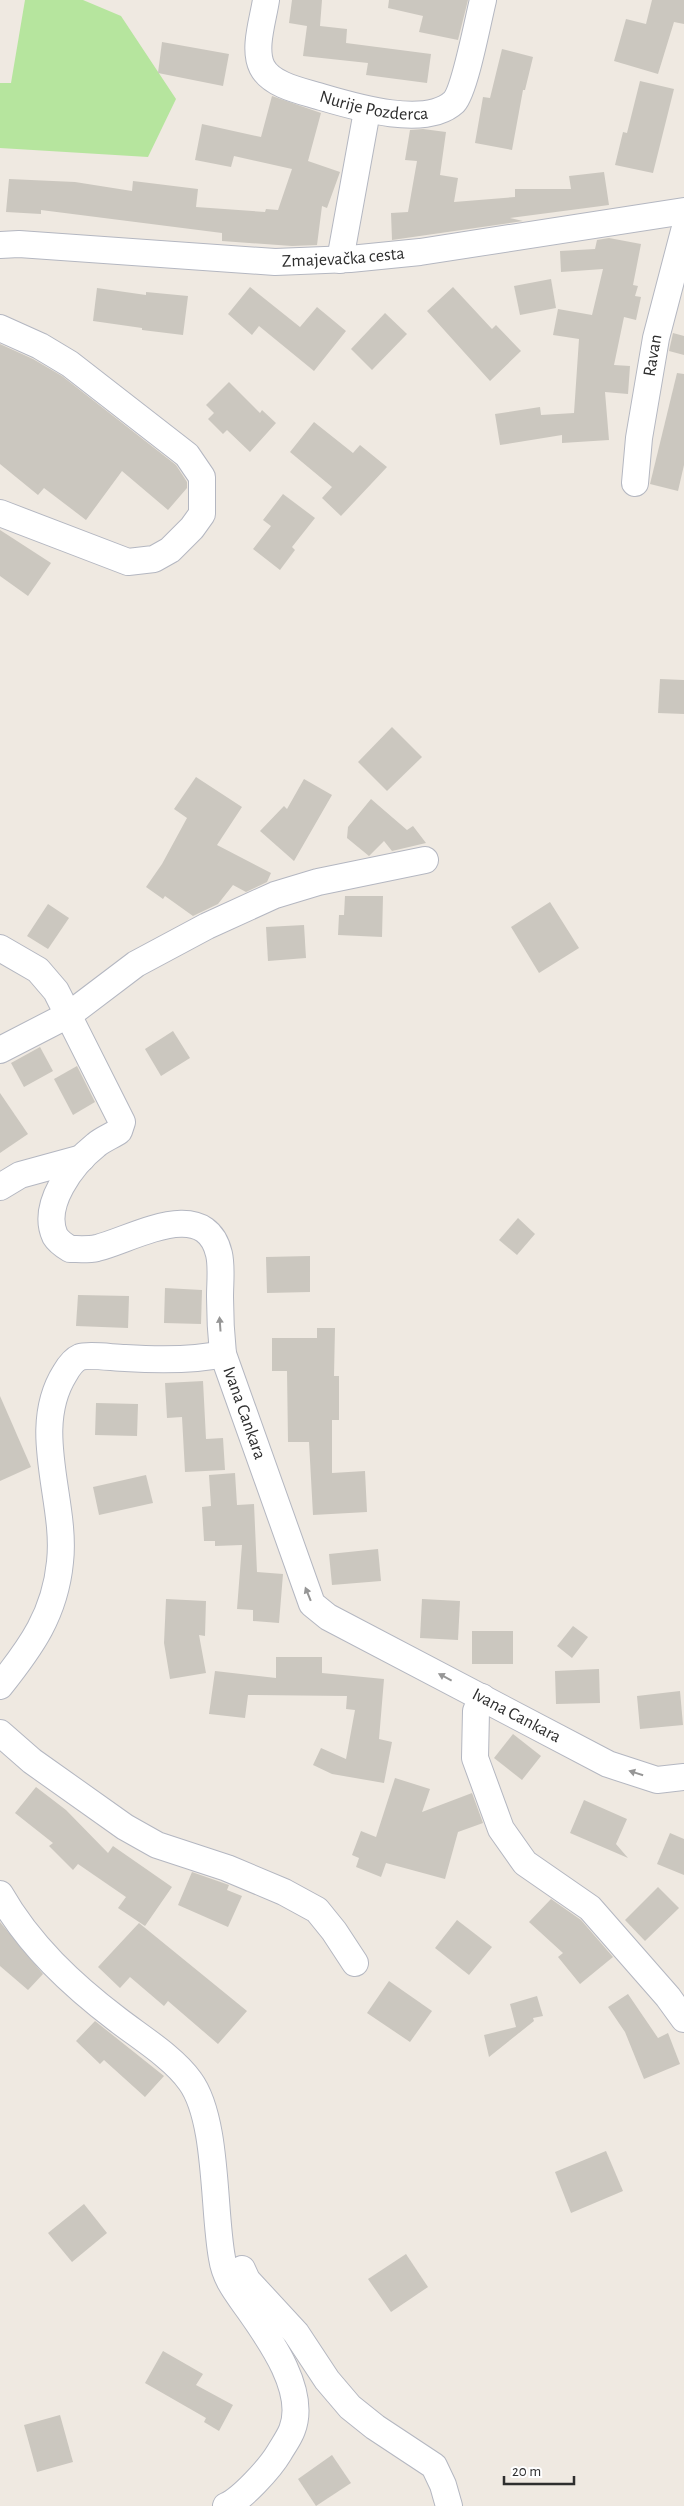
<svg xmlns="http://www.w3.org/2000/svg" width="684" height="2506" viewBox="0 0 684 2506" font-family="'Alegreya Sans',sans-serif">
<style>
.green{fill:#b6e59e}
.building{fill:#cbc7bf}
.lines{fill:none;stroke-linecap:round;stroke-linejoin:round}
.street-casing{stroke:#b4b7c1;stroke-width:28}
.street{stroke:#fff;stroke-width:26}
.oneway{fill:#969696}
.labels{text-anchor:middle;dominant-baseline:central;stroke-width:4.5;stroke-linejoin:round;paint-order:stroke}
.street-label{font-size:18px;fill:#2e2e2e;stroke:#fff}
</style>
<rect width="100%" height="100%" fill="#efe9e1"/>
<path class="green" d="M25 0H83L121 16 176 99 148 157 0 148V83H11Z"/>
<g class="building">
<path d="M292 0H322L320 26 347 29 346 43 431 54 427 83 366 75 368 63 303 56 307 26 289 23Z"/>
<path d="M389 0H468L458 40 419 32 423 16 388 8Z"/>
<path d="M652 0H684V24L674 22 658 74 614 61 626 19 646 24Z"/>
<path d="M162 42 229 54 223 86 158 73Z"/>
<path d="M502 49 533 57 525 90H523L512 150 475 143 483 97 490 98Z"/>
<path d="M640 81 674 89 653 173 615 165 623 132 627 133Z"/>
<path d="M272 96 321 113 308 161 340 172 327 208 322 206 317 245 292 246 222 241V233L41 210V214L6 212 9 179 75 182 132 191 133 181 198 189 196 207 265 212 266 209 278 210 292 169 234 156 231 167 195 160 202 124 261 137Z"/>
<path d="M423 129 446 132 440 175 458 178 454 202 515 197V189H571L569 176 604 172 609 205 510 218 523 221 392 240 391 213 408 212 417 161 405 160 410 130Z"/>
<path d="M609 238 641 244 633 285 638 286 635 296 641 297 636 320 624 317 614 365 630 366 628 394 605 392 609 440 562 443V435L500 445 495 414 540 407 541 415 574 413 579 339 553 335 558 309 592 315 603 269 561 272 560 251 595 249 597 240Z"/>
<path d="M551 279 556 308 520 315 514 286Z"/>
<path d="M250 287 300 327 317 307 346 331 314 371 259 326 252 335 228 314Z"/>
<path d="M453 287 492 329 496 325 521 351 490 381 427 311Z"/>
<path d="M97 288 146 295V292L188 296 183 335 142 330V328L93 321Z"/>
<path d="M385 313 407 334 372 370 351 349Z"/>
<path d="M673 333 684 336V355L669 351Z"/>
<path d="M0 344 33 359 62 376 176 465 187 482V488L168 510 122 471 86 520 44 488 38 495 0 464Z"/>
<path d="M677 373 684 374V465L678 491 650 484Z"/>
<path d="M229 382 260 413 262 410 276 423 250 452 227 430 223 434 208 419 214 413 206 405Z"/>
<path d="M314 422 353 453 360 445 387 467 341 516 322 498 332 487 290 452Z"/>
<path d="M283 494 315 518 292 547 295 550 280 570 253 549 271 526 263 520Z"/>
<path d="M0 530 51 563 28 596 0 576Z"/>
<path d="M660 679 684 680V714L658 713Z"/>
<path d="M392 727 422 757 387 791 358 762Z"/>
<path d="M196 777 242 807 217 845 271 873 267 882 246 892 233 885 218 904 193 916 165 896 163 899 146 887 162 864 187 818 174 809Z"/>
<path d="M304 779 332 795 294 861 260 831 284 806 287 809Z"/>
<path d="M371 799 407 830 413 826 426 843 392 851 384 841 369 856 347 838 348 827Z"/>
<path d="M345 896H383L382 937 338 935 339 915H344Z"/>
<path d="M550 902 579 948 539 973 511 927Z"/>
<path d="M48 904 69 918 48 949 27 936Z"/>
<path d="M304 925 306 958 268 961 266 927Z"/>
<path d="M173 1031 190 1058 161 1076 145 1049Z"/>
<path d="M40 1047 53 1071 24 1087 11 1063Z"/>
<path d="M77 1066 95 1102 73 1115 54 1079Z"/>
<path d="M0 1093 28 1134 0 1153Z"/>
<path d="M518 1218 535 1234 517 1255 499 1240Z"/>
<path d="M310 1256V1292L267 1293 266 1257Z"/>
<path d="M165 1288 202 1290 201 1324 164 1323Z"/>
<path d="M78 1295 129 1296 128 1328 76 1326Z"/>
<path d="M317 1328H335L334 1376H339V1420H332V1473L365 1471 367 1512 313 1515 309 1442H288L287 1371H272V1338H317Z"/>
<path d="M203 1381 206 1439 223 1438 225 1470 185 1472 182 1417 167 1418 165 1383Z"/>
<path d="M0 1396 31 1467 0 1481Z"/>
<path d="M96 1403 138 1404 137 1436 95 1435Z"/>
<path d="M235 1473 237 1505 254 1504 257 1572 283 1574 279 1623 253 1621V1610L237 1609 242 1545 215 1546V1541H204L202 1507 211 1506 209 1475Z"/>
<path d="M146 1475 153 1503 99 1515 93 1487Z"/>
<path d="M378 1549 381 1581 332 1585 329 1554Z"/>
<path d="M166 1599 206 1601 205 1636 199 1635 206 1673 170 1679 164 1643Z"/>
<path d="M422 1599 460 1601 458 1640 420 1638Z"/>
<path d="M573 1626 588 1637 572 1658 557 1646Z"/>
<rect x="472" y="1631" width="41" height="33"/>
<path d="M276 1657H322V1673L384 1679 379 1739 392 1742 384 1783 332 1774 313 1765 321 1748 346 1759 355 1710 346 1709 347 1696 248 1695 245 1718 209 1714 215 1671 276 1678Z"/>
<path d="M599 1669 600 1703 556 1704 555 1671Z"/>
<path d="M680 1691 683 1725 640 1729 637 1696Z"/>
<path d="M513 1734 541 1756 522 1780 494 1758Z"/>
<path d="M395 1778 430 1789 422 1812 472 1793 483 1823 458 1832 445 1879 386 1863 381 1877 356 1867 359 1858 352 1855 361 1831 376 1837Z"/>
<path d="M36 1787 66 1810 108 1853 113 1846 172 1887 145 1926 118 1908 126 1897 78 1864 73 1870 49 1846 53 1843 15 1813Z"/>
<path d="M584 1800 627 1819 616 1844 628 1858 570 1833Z"/>
<path d="M670 1833 684 1839V1875L657 1864Z"/>
<path d="M192 1872 229 1885 227 1890 242 1896 228 1927 178 1905Z"/>
<path d="M658 1887 679 1908 645 1941 625 1920Z"/>
<path d="M551 1899 581 1920 613 1957 580 1984 558 1957 563 1953 529 1922Z"/>
<path d="M457 1920 492 1947 469 1975 435 1948Z"/>
<path d="M0 1922 43 1974 28 1990 0 1966Z"/>
<path d="M139 1923 247 2011 218 2044 168 2001 164 2006 130 1977 120 1988 98 1967Z"/>
<path d="M389 1981 432 2011 410 2042 367 2013Z"/>
<path d="M628 1994 658 2038 668 2033 680 2064 644 2079 625 2032 608 2007Z"/>
<path d="M537 1996 543 2016 533 2018 534 2021 489 2057 484 2035 516 2027 510 2004Z"/>
<path d="M95 2021 164 2076 145 2097 104 2060 100 2064 76 2041Z"/>
<path d="M606 2151 623 2191 571 2213 555 2172Z"/>
<path d="M84 2204 107 2233 72 2262 48 2233Z"/>
<path d="M406 2254 428 2287 391 2312 368 2279Z"/>
<path d="M163 2351 203 2374 196 2385 233 2405 219 2431 204 2422 206 2418 145 2383Z"/>
<path d="M60 2415 73 2462 37 2472 24 2425Z"/>
<path d="M332 2455 351 2483 316 2506 298 2479Z"/>
</g>
<g class="lines">
<defs>
<g id="street">
<path id="s1" d="M266 0C263 20 253 49 262 67 271 85 301 91 318 96 352 106 425 129 454 102 465 90 478 20 483 0"/>
<path id="s2" d="M0 245 19 244 275 262 350 259 420 252 684 211"/>
<path d="M340 260 367 111"/>
<path d="M0 328 40 346 70 364 187 455 202 477V514L192 528 170 550 154 559 128 562 0 513"/>
<path id="s3" d="M635 483 639 438 656 338 684 231"/>
<path id="s4" d="M0 948 38 970 56 991 122 1122 119 1131C112 1136 103 1139 96 1145 72 1164 41 1205 55 1236 58 1241 65 1246 70 1249 78 1249 88 1250 97 1248 133 1239 205 1195 219 1254 222 1267 220 1283 220 1297 220 1316 221 1335 223 1354L312 1604 328 1617 608 1764 657 1780 684 1777"/>
<path d="M0 1050 70 1014 136 964 207 926 275 895 318 882 425 860"/>
<path d="M0 1187 20 1175 82 1158"/>
<path d="M0 1686C31 1647 55 1614 60 1562 67 1501 29 1430 65 1373 69 1366 73 1360 80 1357 89 1354 115 1358 125 1358 157 1360 192 1361 223 1354"/>
<path d="M482 1697 476 1711 475 1758 501 1829 525 1863 590 1908 668 1997 684 2019"/>
<path d="M0 1733 32 1761 125 1827 157 1845 227 1868 284 1892 317 1910 334 1931 355 1963"/>
<path d="M0 1894C29 1945 72 1985 118 2020 140 2037 174 2058 190 2081 218 2119 213 2210 222 2258 225 2279 237 2293 249 2310 271 2341 307 2392 292 2430 289 2438 283 2446 279 2453 270 2468 242 2499 226 2506"/>
<path d="M242 2269 247 2280 296 2333 327 2380 350 2407 375 2427 434 2466 443 2485 449 2506"/>
</g>
</defs>
<use href="#street" class="street-casing"/>
<use href="#street" class="street"/>
</g>
<defs><path id="oneway-solid" d="M-6-.8H1V-3.2L6.5 0L1 3.2V.8H-6Z" transform="scale(1.25)"/></defs>
<g class="oneway">
<use href="#oneway-solid" transform="translate(220 1324) rotate(-94)"/>
<use href="#oneway-solid" transform="translate(308 1594) rotate(-112)"/>
<use href="#oneway-solid" transform="translate(445 1677) rotate(-152)"/>
<use href="#oneway-solid" transform="translate(636 1773) rotate(-162)"/>
</g>
<g class="labels">
<g class="street-label">
<text stroke="none"><textPath href="#s1" startOffset="190">Nurije Pozderca</textPath></text>
<text stroke="none"><textPath href="#s2" startOffset="344">Zmajevačka cesta</textPath></text>
<text stroke="none"><textPath href="#s3" startOffset="129">Ravan</textPath></text>
<text stroke="none"><textPath href="#s4" startOffset="712">Ivana Cankara</textPath></text>
<text stroke="none"><textPath href="#s4" startOffset="1148">Ivana Cankara</textPath></text>
</g>
</g>
<path d="M504 2476v8h70v-8" fill="none" stroke="#2e2e2e" stroke-width="2.5"/>
<text x="512" y="2476" font-size="15" fill="#2e2e2e" stroke="#ffffff" stroke-width="4" paint-order="stroke">20 m</text>
</svg>
